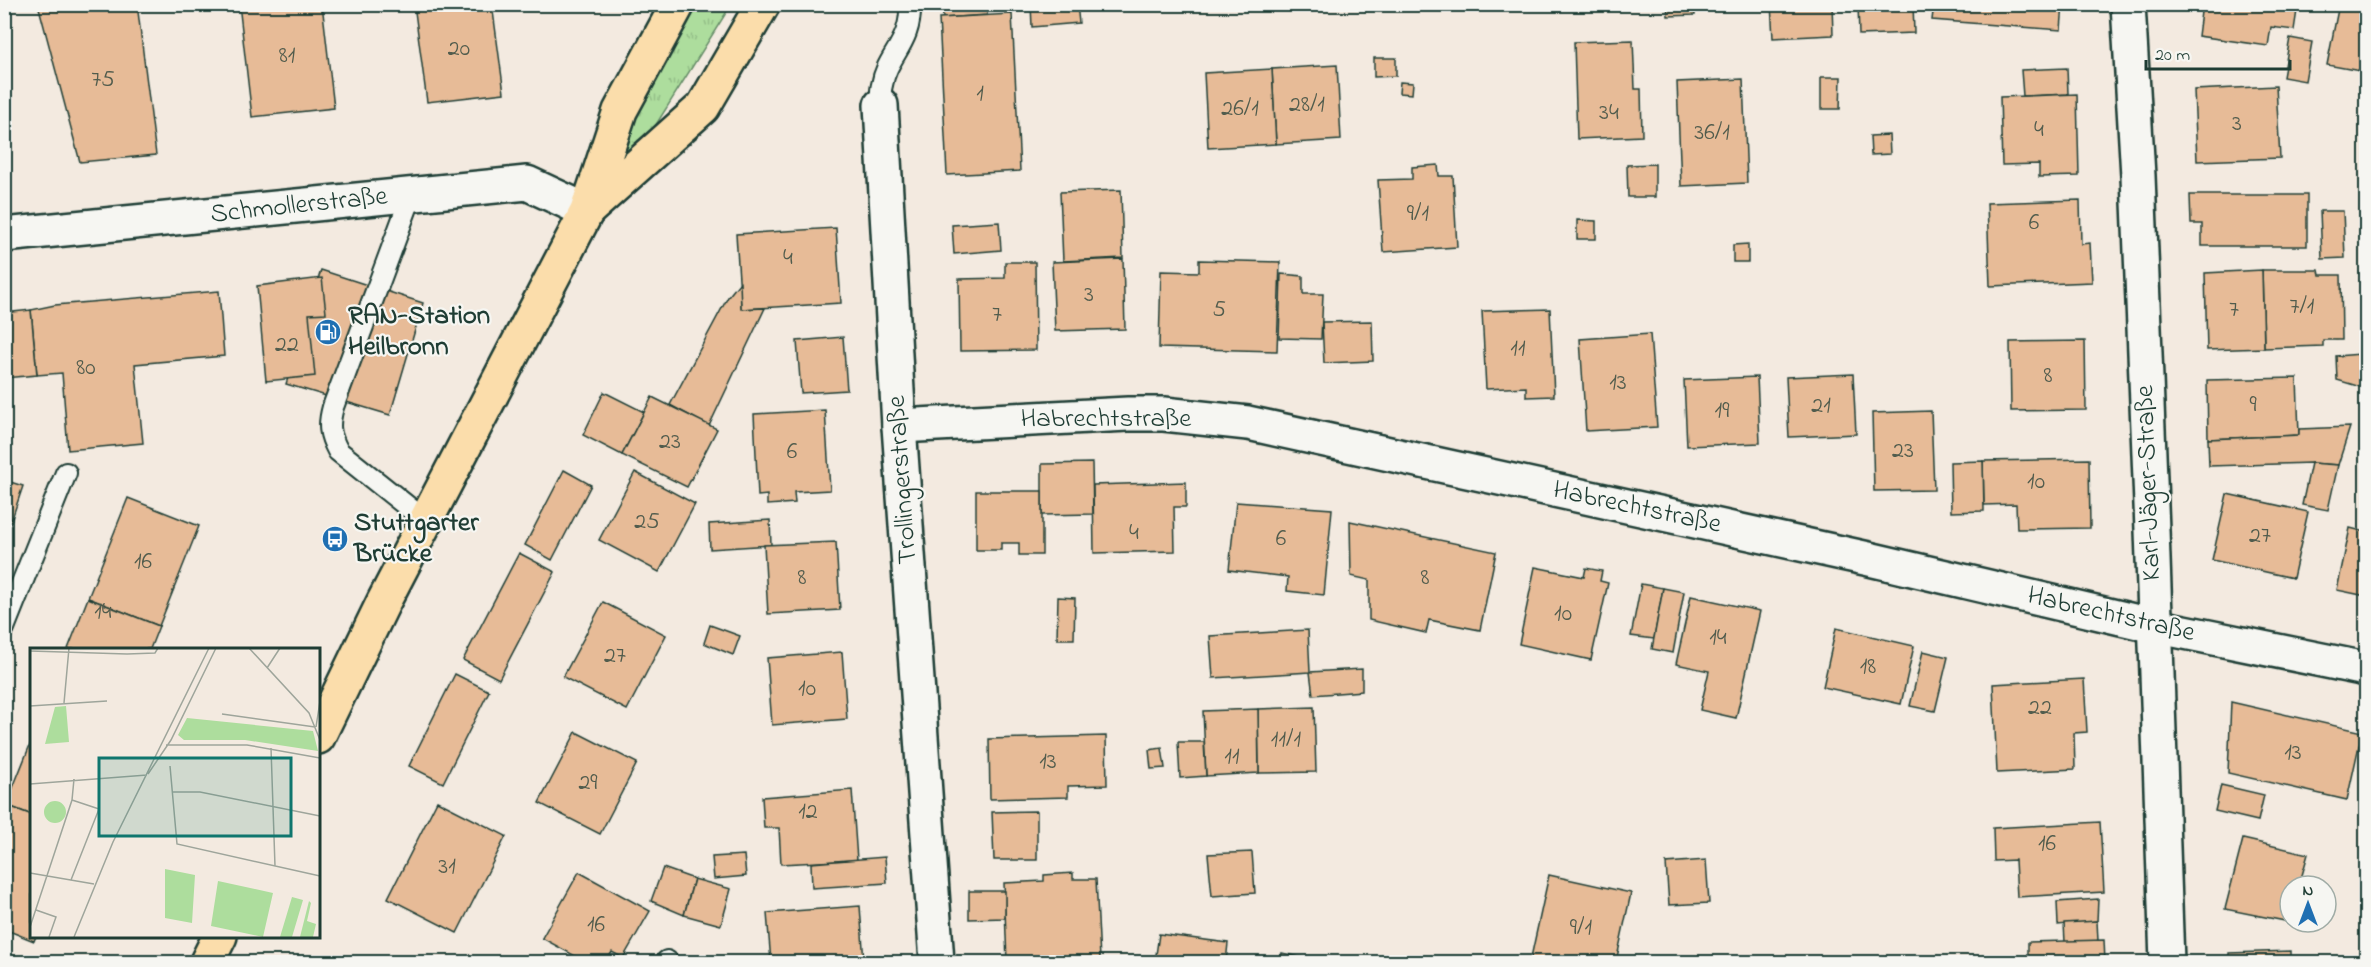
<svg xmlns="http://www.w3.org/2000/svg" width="2371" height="967" viewBox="0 0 2371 967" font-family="'Indie Flower',sans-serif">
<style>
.grass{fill:url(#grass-tufts);stroke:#668d68;stroke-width:1.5}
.building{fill:#e7bb97;stroke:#1f3d34;stroke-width:1.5}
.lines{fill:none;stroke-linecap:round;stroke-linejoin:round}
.service-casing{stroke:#1f3d34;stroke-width:24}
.minor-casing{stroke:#1f3d34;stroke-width:38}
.primary-casing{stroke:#1f3d34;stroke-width:38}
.service{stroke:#f6f6f2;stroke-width:20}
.minor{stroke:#f6f6f2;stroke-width:33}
.primary{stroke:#fbddab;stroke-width:33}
.labels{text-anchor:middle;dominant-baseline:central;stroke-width:4.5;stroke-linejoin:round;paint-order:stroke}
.number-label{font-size:24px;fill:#515c4d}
.street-label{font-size:27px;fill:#1f3d34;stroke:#f6f6f2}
.poi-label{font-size:27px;font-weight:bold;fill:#1f3d34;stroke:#f6f6f2;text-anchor:start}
.inset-road{fill:none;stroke:#9ea59b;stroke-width:1.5}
.view{fill:#0f766e;fill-opacity:0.15;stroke:#0f766e;stroke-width:3}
.inset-edge{fill:none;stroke:#1f3d34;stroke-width:3}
</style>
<defs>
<pattern id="grass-tufts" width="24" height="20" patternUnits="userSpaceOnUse" patternTransform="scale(1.5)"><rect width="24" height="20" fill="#addd9d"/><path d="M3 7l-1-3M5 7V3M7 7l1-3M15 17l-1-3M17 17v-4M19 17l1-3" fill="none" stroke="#94bf88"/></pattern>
</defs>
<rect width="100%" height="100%" fill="#f3eae0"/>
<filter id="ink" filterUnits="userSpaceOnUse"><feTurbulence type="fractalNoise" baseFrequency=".0167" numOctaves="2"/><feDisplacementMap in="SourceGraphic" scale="12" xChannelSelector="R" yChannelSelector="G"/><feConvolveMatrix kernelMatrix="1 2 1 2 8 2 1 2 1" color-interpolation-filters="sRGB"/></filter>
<g filter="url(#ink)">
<path class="grass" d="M697 5H731L652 131 622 155 619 140Z"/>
<g class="building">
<path d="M38 4H137L156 155 80 162Z"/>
<path d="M239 4H322L334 108 252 117Z"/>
<path d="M414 4H492L504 93 427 102Z"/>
<path d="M942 4H987V15L943 18Z"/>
<path d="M1031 4H1077L1079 23 1032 27Z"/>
<path d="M1415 4H1452V6L1416 9Z"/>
<path d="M1667 4H1726V5L1694 6 1695 15 1668 16Z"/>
<path d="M1771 4H1832L1833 35 1773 38Z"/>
<path d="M1858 4H1913L1914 33 1859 35Z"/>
<path d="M1934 4H2063L2061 30 1932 20Z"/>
<path d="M2202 4H2298L2294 30 2271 27 2268 46 2198 36Z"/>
<path d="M2339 4H2366V72L2327 65Z"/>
<path d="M1012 14 1020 171 947 175 939 18Z"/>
<path d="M2290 38 2312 42 2305 81 2283 77Z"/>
<path d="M1633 40 1635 89H1641L1642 136 1577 139 1574 42Z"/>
<path d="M1374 58H1396V76L1374 77Z"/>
<path d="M1337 65 1341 140 1276 144 1272 69Z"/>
<path d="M2067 68 2068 94 2023 96 2021 70Z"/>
<path d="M1272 69 1276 144 1208 148 1204 73Z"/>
<path d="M1821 77H1841L1840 109H1821Z"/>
<path d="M1743 79 1747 183 1681 186 1677 82Z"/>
<path d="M1400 82 1413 83 1412 94 1399 93Z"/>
<path d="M2276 86 2280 158 2197 161 2194 90Z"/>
<path d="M2077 94 2079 176 2039 177V164L2002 165 2000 97Z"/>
<path d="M1889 135 1890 154 1871 155 1870 136Z"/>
<path d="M1655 164V197H1628L1627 165Z"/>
<path d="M1438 165 1439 176H1453L1457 247 1383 252 1378 180 1412 179V167Z"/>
<path d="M1121 190 1123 258 1063 261 1060 192Z"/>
<path d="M2190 195H2307V246H2202V224H2191Z"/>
<path d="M2080 200 2081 244 2090 243 2092 282 1990 286 1987 203Z"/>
<path d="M2320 211H2343L2345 258 2322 259Z"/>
<path d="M1577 220 1596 221V239H1577Z"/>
<path d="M999 222 1001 250 954 254 952 225Z"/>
<path d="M836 228 841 303 741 309 736 234Z"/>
<path d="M1748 244V262H1733V245Z"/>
<path d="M1123 259 1125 329 1055 331 1052 262Z"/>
<path d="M1199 260 1280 262 1277 351 1159 348 1161 271 1199 272Z"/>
<path d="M1005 262H1035L1036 350 960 351 959 279 1005 278Z"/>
<path d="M321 270 423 303 390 415 286 384Z"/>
<path d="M2262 270H2319L2320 275H2341L2342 340H2323V346L2264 348Z"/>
<path d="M2262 270 2264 348 2207 350 2205 273Z"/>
<path d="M1281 274 1303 276V294H1323L1321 339 1279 338Z"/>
<path d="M322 278 326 313 309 314 315 376 266 381 257 286Z"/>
<path d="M740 282 741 309 765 308 709 426 670 405 728 297Z"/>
<path d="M219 291 224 356 135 364 143 443 68 450 62 373 37 375 31 310 55 305Z"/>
<path d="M1550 309 1554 396 1526 397V387L1486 389 1482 311Z"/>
<path d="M31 310 37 375 4 378V313Z"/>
<path d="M1372 321 1373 361 1324 363 1322 322Z"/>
<path d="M1650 334 1657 427 1586 431 1580 339Z"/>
<path d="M843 337 847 390 801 393 797 341Z"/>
<path d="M2085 341 2086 410 2011 411 2010 342Z"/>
<path d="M2361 354 2364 388 2337 380 2336 356Z"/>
<path d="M1853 374 1856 434 1789 437 1786 377Z"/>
<path d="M1757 377 1760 443 1687 446 1684 380Z"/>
<path d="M2297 378 2299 435 2208 439 2207 380Z"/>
<path d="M604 392 644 412 622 455 583 435Z"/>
<path d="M652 397 717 429 687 487 622 455Z"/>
<path d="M825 410 830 490 794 492 795 503 767 505V495L758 496 754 414Z"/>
<path d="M1931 411 1934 490 1874 491 1872 413Z"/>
<path d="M2350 427 2338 465 2311 463 2209 466 2208 439 2299 435V429Z"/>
<path d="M2089 459 2090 528 2017 529 2016 504 1984 505 1983 461Z"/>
<path d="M1983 461 1984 511 1951 512 1950 462Z"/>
<path d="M1092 463 1093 514 1042 515V464Z"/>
<path d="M2311 463 2338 465 2328 510 2302 505Z"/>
<path d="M564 470 591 485 552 560 525 545Z"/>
<path d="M635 472 695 504 659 572 599 540Z"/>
<path d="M4 480 23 486 4 542Z"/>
<path d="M1186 482V507H1174L1175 551 1094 553 1093 485Z"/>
<path d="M976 491H1042V555H1019V543H1001V550H976Z"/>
<path d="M2227 494 2308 512 2293 578 2212 560Z"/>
<path d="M128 498 199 526 159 626 88 598Z"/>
<path d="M1236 502 1332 509 1324 595 1287 591 1288 577 1229 570Z"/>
<path d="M770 520 771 545 710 549 709 524Z"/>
<path d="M1350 521 1496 552 1480 630 1429 620 1426 633 1369 620V580L1351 576Z"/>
<path d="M2350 528 2366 532V596L2337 590Z"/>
<path d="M836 542 840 610 768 614 764 545Z"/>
<path d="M519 553 555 572 499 679 463 660Z"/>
<path d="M1535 567 1584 577 1586 568 1602 571 1600 581 1608 583 1591 660 1519 644Z"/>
<path d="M1641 584 1663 588 1654 639 1631 636Z"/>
<path d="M1663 588 1684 592 1673 653 1652 649Z"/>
<path d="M1691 596 1760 611 1736 718 1700 710 1709 671 1676 664Z"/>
<path d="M1058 597 1075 598 1074 639H1057Z"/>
<path d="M88 598 159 626 150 649H68Z"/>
<path d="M603 602 666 635 627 710 563 677Z"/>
<path d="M710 625 740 636 733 655 704 643Z"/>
<path d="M1836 628 1914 646 1901 704 1823 687Z"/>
<path d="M1308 630 1310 672 1213 678 1210 636Z"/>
<path d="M1923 651 1948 657 1935 711 1910 706Z"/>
<path d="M842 652 847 719 772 725 767 658Z"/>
<path d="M1362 669V691L1313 695 1310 672Z"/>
<path d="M455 674 489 691 443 783 409 766Z"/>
<path d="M2084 679 2087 732 2074 733 2075 769 1997 773 1993 684Z"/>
<path d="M2231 702 2362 732 2347 800 2228 773Z"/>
<path d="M1314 707 1316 772 1259 773 1258 709Z"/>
<path d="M1258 709 1259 773 1206 776 1203 711Z"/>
<path d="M576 732 637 763 600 834 539 803Z"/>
<path d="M1106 736 1107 785 1068 786V797L990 799 989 739Z"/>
<path d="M32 740V815L6 805Z"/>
<path d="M1178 742H1204L1206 776 1180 778Z"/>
<path d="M1162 748 1165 768 1151 769 1149 750Z"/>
<path d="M2221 785 2264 795 2258 821 2215 811Z"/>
<path d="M852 790 857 860 781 864 779 828H764L762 797Z"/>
<path d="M437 801 506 836 457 933 388 898Z"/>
<path d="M6 805 32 815V936H36L34 941 4 929Z"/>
<path d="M1037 811V860H994L992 812Z"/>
<path d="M2100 822 2104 892 2017 897 2015 860 1994 861 1993 828Z"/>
<path d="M2243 839 2308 854 2299 886H2290V922L2225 909Z"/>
<path d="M1252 852 1255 893 1212 896 1208 854Z"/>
<path d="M744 855 746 876 714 879 712 857Z"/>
<path d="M885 857 887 883 812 888 811 863Z"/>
<path d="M1706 860 1709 903 1669 905 1666 863Z"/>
<path d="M663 868 694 879 684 915 651 901Z"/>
<path d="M579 872 650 911 623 958 612 952 606 962H586L542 938Z"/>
<path d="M1073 873V879H1096L1100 959 1007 962 1004 883 1044 881V875Z"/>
<path d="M1549 875 1631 893 1616 962H1530Z"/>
<path d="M694 879 731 889 721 925 684 915Z"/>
<path d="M969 891H1005V918L969 919Z"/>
<path d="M2098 899 2097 921 2058 925 2057 902Z"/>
<path d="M860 906 864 962H771L767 913Z"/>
<path d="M2097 921 2098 941 2065 942 2064 923Z"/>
<path d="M1159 934 1228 943 1226 962H1155Z"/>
<path d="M2104 940 2105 962H2028V942Z"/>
<path d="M2291 951V962H2229V953Z"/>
<path d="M1282 953 1322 962H1280Z"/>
</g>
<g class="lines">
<defs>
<g id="service">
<path d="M881 105C881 98 880 91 882 85 887 54 912 44 910 4"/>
<path d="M412 194 333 407C328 425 329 434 338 451L427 522"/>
<path d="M4 628 66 473"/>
<path d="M667 961 668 962"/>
</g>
<g id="minor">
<path d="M2128 4 2138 176 2152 530 2167 962"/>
<path d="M881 105 899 426 937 962"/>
<path d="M4 235 527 183 587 211"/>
<path d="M899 426 1128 414H1164L1248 423 1869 559 2155 626 2366 669"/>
</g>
<g id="primary">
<path d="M588 210 703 107 763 4"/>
<path d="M318 737 384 601 587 211 620 111 678 4"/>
<path d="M207 962 220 936"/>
</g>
</defs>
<use href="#service" class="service-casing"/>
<use href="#minor" class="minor-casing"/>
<use href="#primary" class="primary-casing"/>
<use href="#service" class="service"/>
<use href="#minor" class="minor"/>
<use href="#primary" class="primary"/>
</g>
</g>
<defs>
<symbol id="fuel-disc" viewBox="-11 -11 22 22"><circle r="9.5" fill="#1f6fb2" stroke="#f6f6f2"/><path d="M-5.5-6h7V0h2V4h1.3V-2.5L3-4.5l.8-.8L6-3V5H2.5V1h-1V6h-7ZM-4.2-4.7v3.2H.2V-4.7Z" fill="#fff"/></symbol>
<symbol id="bus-disc" viewBox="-11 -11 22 22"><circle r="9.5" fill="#1f6fb2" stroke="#f6f6f2"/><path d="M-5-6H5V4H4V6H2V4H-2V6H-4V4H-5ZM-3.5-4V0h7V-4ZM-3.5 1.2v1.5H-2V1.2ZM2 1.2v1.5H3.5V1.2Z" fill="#fff"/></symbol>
</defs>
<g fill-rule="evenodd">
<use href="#fuel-disc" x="313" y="317" width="30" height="30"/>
<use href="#bus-disc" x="320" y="524" width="30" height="30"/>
</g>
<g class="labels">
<g class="number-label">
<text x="459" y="49">20</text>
<text x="287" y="56">81</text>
<text x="103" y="80">75</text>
<text x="980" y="94">1</text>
<text x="1307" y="105">28/1</text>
<text x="1240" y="109">26/1</text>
<text x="1609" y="113">34</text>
<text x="2237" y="124">3</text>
<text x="2039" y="130">4</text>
<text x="1712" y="133">36/1</text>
<text x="1418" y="214">9/1</text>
<text x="2034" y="223">6</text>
<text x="788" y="258">4</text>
<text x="1089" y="295">3</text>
<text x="2302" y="307">7/1</text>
<text x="1219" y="310">5</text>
<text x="2234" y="310">7</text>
<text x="997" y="315">7</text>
<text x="287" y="345">22</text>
<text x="1518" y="349">11</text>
<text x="86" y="368">80</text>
<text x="2048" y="376">8</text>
<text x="1618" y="383">13</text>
<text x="2253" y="405">9</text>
<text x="1821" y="406">21</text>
<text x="1722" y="411">19</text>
<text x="670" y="442">23</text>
<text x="1903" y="451">23</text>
<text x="792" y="452">6</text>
<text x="2036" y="482">10</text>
<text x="647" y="522">25</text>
<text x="1134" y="533">4</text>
<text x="2260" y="536">27</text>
<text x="1281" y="539">6</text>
<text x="143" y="562">16</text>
<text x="802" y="578">8</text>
<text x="1425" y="578">8</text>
<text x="103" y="612">14</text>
<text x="1563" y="614">10</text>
<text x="1718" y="638">14</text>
<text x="615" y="656">27</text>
<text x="1868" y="667">18</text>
<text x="807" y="689">10</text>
<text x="2040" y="708">22</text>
<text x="1286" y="740">11/1</text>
<text x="2293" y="753">13</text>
<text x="1232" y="757">11</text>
<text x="1048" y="762">13</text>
<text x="588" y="783">29</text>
<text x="808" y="812">12</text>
<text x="2047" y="844">16</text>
<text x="447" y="867">31</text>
<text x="596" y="925">16</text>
<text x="1581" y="928">9/1</text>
</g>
<g class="street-label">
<text transform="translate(299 206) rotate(-6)">Schmollerstraße</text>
<text x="1106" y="419">Habrechtstraße</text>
<text transform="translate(903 480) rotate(-94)">Trollingerstraße</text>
<text transform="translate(2149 483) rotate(-92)">Karl-Jäger-Straße</text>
<text transform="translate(1637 508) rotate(12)">Habrechtstraße</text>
<text transform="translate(2111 615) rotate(13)">Habrechtstraße</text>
</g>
<g class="poi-label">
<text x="348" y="316">RAN-Station<tspan x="348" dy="31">Heilbronn</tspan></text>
<text x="354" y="523">Stuttgarter<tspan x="354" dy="31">Brücke</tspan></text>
</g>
</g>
<g transform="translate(30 648)">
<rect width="290" height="290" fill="#f3eae0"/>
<path d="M157 70 283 83 288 103 215 92H154L148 87ZM279 253 281 255 277 273 286 276 283 289H270Z" fill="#addd9d"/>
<path d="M36 58 39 94 15 96 25 59ZM14 164a11 11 0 1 1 22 0a11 11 0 1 1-22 0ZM135 221 165 227 162 275 135 270ZM188 233 243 245 233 289 181 278ZM262 249 273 252 262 289H250Z" fill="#addd9d"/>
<path class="inset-road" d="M219 0 279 65 290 92M0 3 97 6 125 5 128 0M237 20 250 0M34 55 39 0M0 58 77 53M192 66 285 79M286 79 290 53M136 97H217L290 110M241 100 245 218M140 118 147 196 290 228M118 126 141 92 186 0M0 136 117 127M142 144H170L290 168M0 225 64 236M41 232 69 161 42 152M6 262 26 269 19 289M0 279 42 152 44 131M44 289 83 194 179 0"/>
<path class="view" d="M69 110H261V188H69Z"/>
<rect width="290" height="290" class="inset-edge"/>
</g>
<rect width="2371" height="967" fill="none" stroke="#f6f6f2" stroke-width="24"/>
<rect x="12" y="12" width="2347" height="943" fill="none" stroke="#1f3d34" stroke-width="2" filter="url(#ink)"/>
<g transform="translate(2308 904)"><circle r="28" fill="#f6f6f2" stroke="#a0aca6" stroke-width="1.5"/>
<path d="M0-4.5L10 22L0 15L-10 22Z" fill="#1f6fb2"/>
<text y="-9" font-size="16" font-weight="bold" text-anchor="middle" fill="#1f3d34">N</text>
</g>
<path d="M2146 60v9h144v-9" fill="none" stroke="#1f3d34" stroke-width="3"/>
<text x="2155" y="60" font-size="18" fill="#1f3d34" stroke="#f6f6f2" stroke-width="4.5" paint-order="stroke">20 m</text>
</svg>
